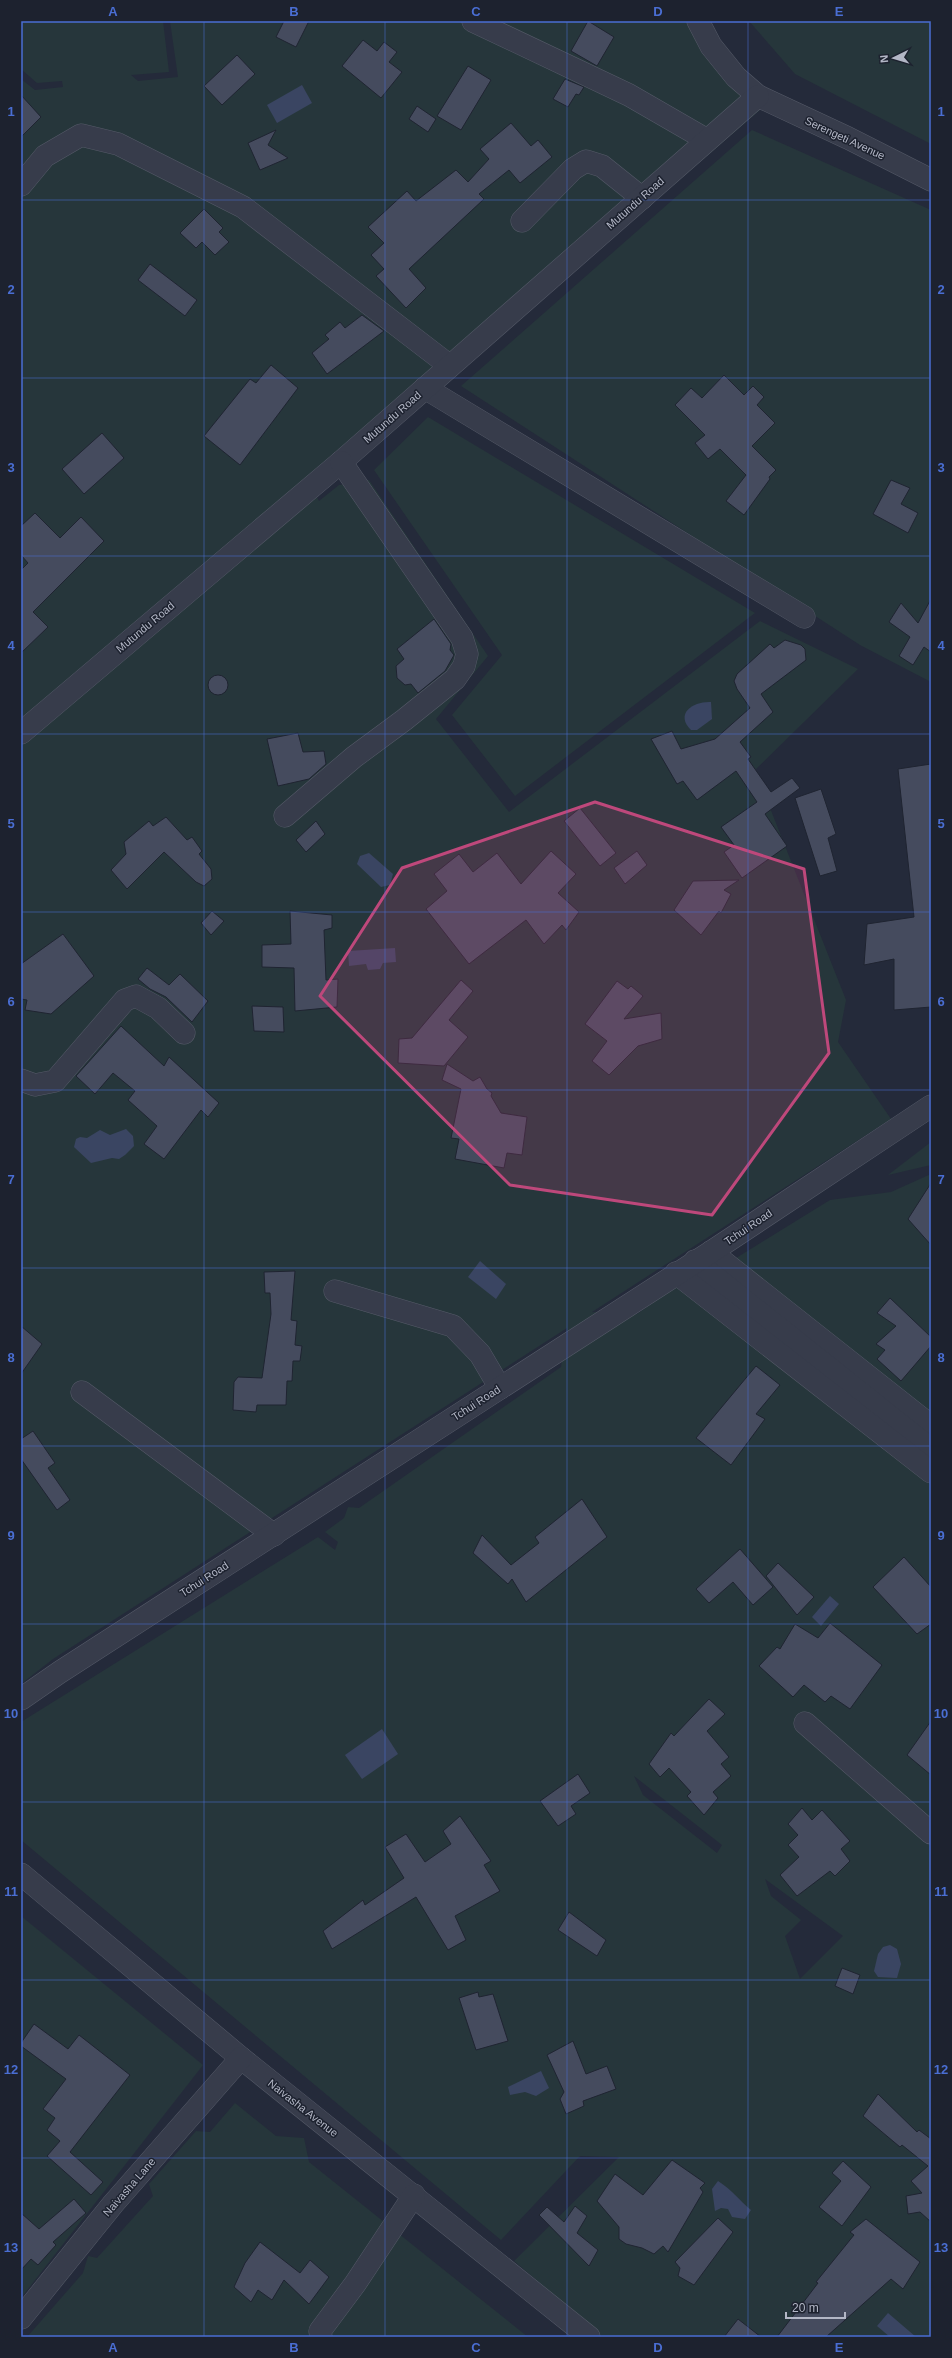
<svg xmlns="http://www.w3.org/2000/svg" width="952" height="2358" viewBox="0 0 952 2358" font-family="Arial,sans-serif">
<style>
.green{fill:#26363b;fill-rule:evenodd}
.water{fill:#3a4562}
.building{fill:#454b5e;stroke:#1f2431}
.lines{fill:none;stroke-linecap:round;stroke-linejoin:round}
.minor-casing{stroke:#555a68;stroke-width:23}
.minor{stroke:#373c4b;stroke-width:22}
.marked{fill:#be487b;fill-opacity:0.2;stroke:#be487b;stroke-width:3;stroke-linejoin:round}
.grid{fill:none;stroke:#4a6ed3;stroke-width:1;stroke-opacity:0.55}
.labels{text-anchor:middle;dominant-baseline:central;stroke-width:3;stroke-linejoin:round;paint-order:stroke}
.street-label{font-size:11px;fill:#b3b7c6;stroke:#1d222f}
.neatline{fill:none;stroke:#4a6ed3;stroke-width:1.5}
.grid-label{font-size:13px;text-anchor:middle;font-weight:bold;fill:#4a6ed3}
</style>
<rect width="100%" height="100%" fill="#242a3a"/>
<g class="green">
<path d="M21 21H163L169 72 131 75 138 81 178 77 170 21H686L702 53 736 92 760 110 316 495 319 501 339 485 369 480 488 656 436 719 509 812 760 621 858 669 755 770 846 1000 838 1042 891 1119 592 1312 637 1314 694 1274 931 1458V2337H603L514 2261 619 2157 580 2156 501 2240 21 1840V1722L318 1537 335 1550 338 1542 325 1532 344 1518 348 1507 359 1508 561 1367 567 1328 53 1659 21 1684V79L35 90 63 87 62 81 37 83 21 69ZM634 1776 722 1845 717 1853 643 1795ZM765 1879 843 1936 800 1979 785 1936 801 1920 771 1896Z"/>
<path d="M749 21H931V144L795 74Z"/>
<path d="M752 130 931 210V682L860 645 461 386Z"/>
<path d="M428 417 755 613 515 796 452 715 502 655 374 470Z"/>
<path d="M931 1142V1165L888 1175Z"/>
<path d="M931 1174V1416L720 1268 830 1200 891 1192Z"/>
<path d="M21 1916 203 2065 21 2298Z"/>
<path d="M235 2103 276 2136 304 2138 309 2162 528 2337H27L83 2273 88 2256 97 2258 153 2196 149 2184 196 2131 210 2132Z"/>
</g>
<g class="water">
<path d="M302 85 312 103 277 123 267 105Z"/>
<path d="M711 702 712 719 697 730H691C674 713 694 701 711 702Z"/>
<path d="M369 853 393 874 390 885 381 887 357 864 360 856Z"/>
<path d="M395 948 396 962 383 963 380 969 368 970 366 964 349 966 348 951Z"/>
<path d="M126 1129 133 1136 134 1146 125 1155 119 1159 112 1158 91 1163 74 1147 76 1139 80 1137 87 1138 100 1130 110 1135Z"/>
<path d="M480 1261 506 1284 496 1299 468 1277Z"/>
<path d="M830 1596 839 1604 821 1626 812 1617Z"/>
<path d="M382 1729 398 1754 362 1779 345 1755Z"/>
<path d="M890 1945 897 1949 901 1964 897 1978 878 1977 874 1971 878 1954 883 1947Z"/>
<path d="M541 2071 549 2088 536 2096 525 2092 510 2095 508 2087Z"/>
<path d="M718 2181C731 2189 739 2200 751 2210L745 2219 732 2217 728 2209 721 2208 715 2211 712 2189Z"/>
<path d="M888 2313 916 2337H890L877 2326Z"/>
</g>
<g class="building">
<path d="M284 21H309L296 47 276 37Z"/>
<path d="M588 21 614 37 597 66 571 51Z"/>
<path d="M363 40 377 51 384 42 397 52 389 62 402 72 381 98 342 66Z"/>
<path d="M237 55 255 74 222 105 204 86Z"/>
<path d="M468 66 491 80 461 130 437 116Z"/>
<path d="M565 79 584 87 579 95 576 94 568 107 553 99Z"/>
<path d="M21 95 41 117 21 137Z"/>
<path d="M417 106 436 119 428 132 409 119Z"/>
<path d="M511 123 531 146 538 140 552 157 520 183 509 170 479 194 484 199 409 269 426 288 406 308 376 276 384 269 371 255 384 243 368 227 407 191 416 201 456 170 468 182 489 159 480 149Z"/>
<path d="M276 130 268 145 288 158 260 170 248 143Z"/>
<path d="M204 209 223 228 219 232 229 242 215 255 202 242 196 248 180 233Z"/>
<path d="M150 264 197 300 185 316 138 280Z"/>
<path d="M362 315 384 331 327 374 312 353 329 339 325 335 340 322 345 328Z"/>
<path d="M271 365 298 388 240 465 204 436 250 379 256 383Z"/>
<path d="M724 375 744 395 753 386 764 397 757 405 775 423 752 446 776 470 769 477 770 479 744 515 726 501 746 475 720 449 708 459 695 443 705 435 675 405 691 388 702 398Z"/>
<path d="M102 433 124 458 84 494 62 469Z"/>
<path d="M891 480 910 488 901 504 918 513 908 533 873 514Z"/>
<path d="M35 513 60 538 81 517 104 541 33 612 48 627 21 653V570L28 563 21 555V526Z"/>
<path d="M931 599V652L924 647 913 665 899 656 910 637 889 622 901 603 918 623Z"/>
<path d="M434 619 451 644 450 650 454 655 445 671 418 693 411 684 405 685 397 678 396 666 404 659 397 649Z"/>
<path d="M785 640 801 645 805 649 806 660 761 694 773 712 740 742 751 757 748 759 771 792 792 778 800 788 765 814 787 846 742 878 724 852 734 845 721 827 757 802 736 771 697 800 683 781 677 784 651 739 672 731 681 749 715 739 750 708 737 689 734 681 737 674 770 644 774 648Z"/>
<circle cx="218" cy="685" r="10"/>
<path d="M298 733 303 752 324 751 326 764 309 779 278 786 267 739Z"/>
<path d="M931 764V1007L894 1010V959L864 965 867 924 914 917 898 769Z"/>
<path d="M821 789 836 834 828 838 837 871 820 876 795 798Z"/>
<path d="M580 808 616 853 600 866 564 821Z"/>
<path d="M166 817 187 840 192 837 202 851 199 854 211 869 212 879 204 886 196 882 164 852 127 889 111 870 126 854 124 842 149 821 153 826Z"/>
<path d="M316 821 325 834 306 852 296 840Z"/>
<path d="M551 851 576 874 558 893 579 912 566 930 562 925 544 944 526 920 469 964 426 909 447 891 434 874 459 854 473 872 497 853 521 884Z"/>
<path d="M637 851 647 865 625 884 614 868Z"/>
<path d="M739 880 724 890 731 894 721 913 719 911 701 935 674 910 693 881Z"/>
<path d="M212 911 224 921 211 935 201 923Z"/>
<path d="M290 911 332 915V928L324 930 326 980 338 979 337 1007 295 1011 294 968 262 967V945L291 944Z"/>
<path d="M63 934 94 976 51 1014 25 1010 27 1000 21 999V964Z"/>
<path d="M147 968 169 985 180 974 208 1001 192 1022 166 997 150 989 138 979Z"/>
<path d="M461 980 473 991 449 1020 468 1037 444 1066 398 1063 399 1039 412 1038Z"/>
<path d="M617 981 628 989 631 986 643 996 624 1019 661 1013 662 1039 638 1046 609 1075 592 1061 607 1041 585 1024Z"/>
<path d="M252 1006 283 1007 284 1032 254 1031Z"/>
<path d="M121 1026 164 1066 169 1057 219 1103 208 1117 201 1110 164 1159 144 1144 157 1126 128 1100 135 1091 113 1073 95 1094 76 1076Z"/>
<path d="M447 1064 473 1081 480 1077 487 1089 492 1093 491 1096 501 1113 527 1117 522 1155 507 1153 504 1168 455 1159 459 1139 451 1138 461 1089 442 1080Z"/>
<path d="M931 1183V1245L908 1219Z"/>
<path d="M295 1271 291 1320 297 1321 295 1345 302 1346 300 1361H293L292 1381H287L286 1405H257L256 1412 233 1410 234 1382 238 1377 262 1378 271 1314 270 1293H265L264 1272Z"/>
<path d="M890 1298 931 1337V1346L901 1381 877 1359 885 1350 876 1344 896 1326 877 1313Z"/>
<path d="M21 1326 42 1344 21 1374Z"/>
<path d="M756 1366 780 1385 756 1414 765 1419 731 1465 696 1438Z"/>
<path d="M33 1431 55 1463 48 1468 70 1500 57 1510 21 1459V1439Z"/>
<path d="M582 1499 607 1537 526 1602 512 1579 508 1584 473 1553 482 1535 511 1565 539 1543 535 1537Z"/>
<path d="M740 1549 773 1587 753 1605 733 1582 709 1603 696 1589Z"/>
<path d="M904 1557 931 1587V1624L917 1634 873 1587Z"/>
<path d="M778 1563 814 1597 797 1615 766 1576Z"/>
<path d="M830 1623 882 1665 850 1709 831 1696 825 1702 804 1685 793 1697 759 1666 777 1647 780 1649 795 1624 818 1638Z"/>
<path d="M709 1699 725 1714 707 1731 729 1757 721 1764 731 1776 713 1792 718 1798 704 1815 687 1796 691 1792 669 1768 660 1777 649 1764 671 1733 674 1736Z"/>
<path d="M931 1721V1775L907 1755Z"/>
<path d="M578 1774 590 1793 571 1806 576 1814 558 1826 540 1801Z"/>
<path d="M802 1808 812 1820 822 1810 850 1841 841 1849 850 1861 835 1876 830 1871 797 1896 780 1875 799 1857 788 1845 798 1835 788 1824Z"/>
<path d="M460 1816 491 1861 484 1865 500 1891 455 1916 466 1940 448 1950 416 1897 332 1949 323 1931 363 1900 365 1905 404 1878 385 1847 406 1834 425 1862 451 1844 443 1831Z"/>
<path d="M569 1912 606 1940 597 1956 558 1930Z"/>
<path d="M842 1968 860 1975 853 1994 835 1986Z"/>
<path d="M478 1992 479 1997 493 1994 508 2041 476 2050 459 1998Z"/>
<path d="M34 2024 68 2049 79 2035 130 2075 70 2152 103 2182 91 2195 47 2156 60 2141 47 2130 55 2118 43 2109 66 2079 21 2046V2043Z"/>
<path d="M573 2041 586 2074 607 2066 616 2089 583 2101 584 2106 566 2114 560 2099 564 2092 547 2055Z"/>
<path d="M878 2094 917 2132 919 2130 931 2139V2222L920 2212 908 2214 906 2196 922 2193 911 2181 928 2166 902 2145 900 2147 863 2116Z"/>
<path d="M672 2160 705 2183 700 2188 703 2192 668 2252 663 2246 654 2254 642 2248 626 2244 619 2239V2227L597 2201 615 2174 643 2195Z"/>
<path d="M843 2161 871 2187 842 2226 819 2207 841 2181 832 2173Z"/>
<path d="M74 2199 86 2213 53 2242 56 2245 38 2265 31 2259 21 2270V2213L39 2229Z"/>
<path d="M575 2206 587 2216 577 2233 598 2250 589 2266 539 2215 547 2207 564 2222Z"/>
<path d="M718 2218 733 2232 694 2285 678 2276 680 2268 675 2262Z"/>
<path d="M866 2219 920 2262 903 2289 891 2279 826 2337H777L818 2283 816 2282 854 2235 850 2232Z"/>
<path d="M260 2242 300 2273 310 2260 329 2277 309 2304 284 2280 272 2300 258 2290 251 2302 234 2287 245 2263Z"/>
<path d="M738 2319 761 2337H724Z"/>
</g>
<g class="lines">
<defs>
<g id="minor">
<path d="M473 21 629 95 707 140"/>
<path d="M698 21 711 46 736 77 758 96 848 138 931 180"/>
<path d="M21 185 45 156 81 135 118 144 243 207 450 366"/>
<path d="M522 221 573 169 586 161 602 166 642 198"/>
<path d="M425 388 804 617"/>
<path d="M21 733 341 462 758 96"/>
<path d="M285 816 354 757 404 720 455 679 464 666 467 654 462 638 341 462"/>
<path d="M21 1080 35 1085 55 1081 125 1000 136 996 158 1008 184 1033"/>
<path d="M711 1252 931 1426"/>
<path d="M695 1261 931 1449"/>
<path d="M676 1273 931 1472"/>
<path d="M335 1291 453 1326 480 1354 500 1388"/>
<path d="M82 1392 274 1535"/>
<path d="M21 1699 60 1672 711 1252 931 1106"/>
<path d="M805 1723 931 1833"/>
<path d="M21 1874 241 2058 589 2337"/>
<path d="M21 2318 113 2204 241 2058"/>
<path d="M321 2337 320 2331 355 2284 414 2195"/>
</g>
</defs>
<use href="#minor" class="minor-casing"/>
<use href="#minor" class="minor"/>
</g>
<path class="marked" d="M595 802 804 869 829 1053 712 1215 510 1185 320 996 402 868Z"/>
<path class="grid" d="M204 21V2337M385 21V2337M567 21V2337M748 21V2337M21 200H931M21 378H931M21 556H931M21 734H931M21 912H931M21 1090H931M21 1268H931M21 1446H931M21 1624H931M21 1802H931M21 1980H931M21 2158H931"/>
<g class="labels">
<g class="street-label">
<text transform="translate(845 138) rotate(25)">Serengeti Avenue</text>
<text transform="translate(635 203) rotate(-41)">Mutundu Road</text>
<text transform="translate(392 417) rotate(-41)">Mutundu Road</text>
<text transform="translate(145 627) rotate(-40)">Mutundu Road</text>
<text transform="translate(748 1227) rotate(-34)">Tchui Road</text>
<text transform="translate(476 1403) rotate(-33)">Tchui Road</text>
<text transform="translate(204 1579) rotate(-33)">Tchui Road</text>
<text transform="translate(303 2108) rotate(38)">Naivasha Avenue</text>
<text transform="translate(129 2187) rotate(-49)">Naivasha Lane</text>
</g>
</g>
<rect width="952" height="2358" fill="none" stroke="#1d222f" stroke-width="44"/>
<g transform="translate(894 58) rotate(265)" stroke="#1d222f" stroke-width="3" paint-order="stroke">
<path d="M0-3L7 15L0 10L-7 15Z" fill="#b3b7c6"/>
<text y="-6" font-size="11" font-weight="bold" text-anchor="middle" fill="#b3b7c6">N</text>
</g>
<path d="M786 2312v6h59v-6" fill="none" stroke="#b3b7c6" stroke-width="2"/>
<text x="792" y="2312" font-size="12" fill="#b3b7c6" stroke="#1d222f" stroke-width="3" paint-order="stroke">20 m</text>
<rect x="22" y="22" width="908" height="2314" class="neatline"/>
<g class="grid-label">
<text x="113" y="16">A</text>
<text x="294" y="16">B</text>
<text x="476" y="16">C</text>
<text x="658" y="16">D</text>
<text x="839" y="16">E</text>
<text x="11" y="116">1</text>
<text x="941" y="116">1</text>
<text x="11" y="294">2</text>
<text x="941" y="294">2</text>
<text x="11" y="472">3</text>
<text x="941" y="472">3</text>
<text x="11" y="650">4</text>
<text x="941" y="650">4</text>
<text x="11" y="828">5</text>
<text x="941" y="828">5</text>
<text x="11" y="1006">6</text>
<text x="941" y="1006">6</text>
<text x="11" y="1184">7</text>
<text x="941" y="1184">7</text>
<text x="11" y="1362">8</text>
<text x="941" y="1362">8</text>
<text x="11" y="1540">9</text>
<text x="941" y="1540">9</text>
<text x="11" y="1718">10</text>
<text x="941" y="1718">10</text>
<text x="11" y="1896">11</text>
<text x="941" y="1896">11</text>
<text x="11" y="2074">12</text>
<text x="941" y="2074">12</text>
<text x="11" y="2252">13</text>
<text x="941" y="2252">13</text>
<text x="113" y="2352">A</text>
<text x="294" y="2352">B</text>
<text x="476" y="2352">C</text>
<text x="658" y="2352">D</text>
<text x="839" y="2352">E</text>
</g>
</svg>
